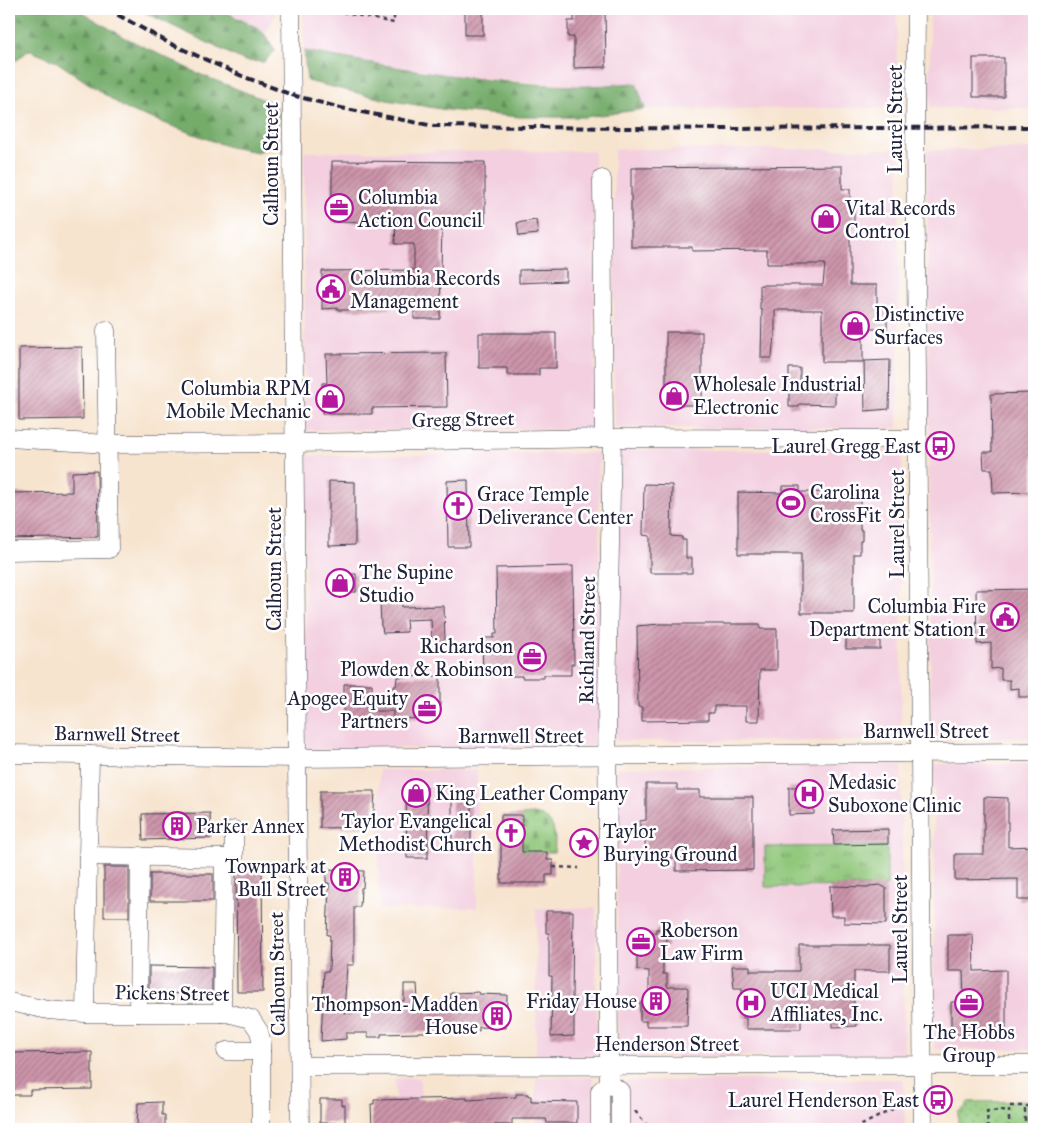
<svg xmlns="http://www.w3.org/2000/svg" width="1043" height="1138" viewBox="0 0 1043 1138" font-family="'IM FELL Great Primer',serif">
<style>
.built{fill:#f3cfdf}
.grass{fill:url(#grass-tufts);stroke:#59745a}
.forest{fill:url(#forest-firs);stroke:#4b6752}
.cemetery{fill:url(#cemetery-stones);stroke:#59745a}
.garden{fill:url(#garden-dots);stroke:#59745a}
.building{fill:url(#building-hatch)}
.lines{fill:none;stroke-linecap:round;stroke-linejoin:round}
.minor-casing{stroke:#423f51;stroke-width:19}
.path{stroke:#423f51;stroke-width:2.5;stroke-dasharray:4 4;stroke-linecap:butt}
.minor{stroke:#fff;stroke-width:18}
.rail{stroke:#22223b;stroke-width:4;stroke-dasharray:8 4;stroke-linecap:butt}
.labels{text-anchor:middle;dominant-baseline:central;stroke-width:5;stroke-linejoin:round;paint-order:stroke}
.street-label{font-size:20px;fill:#22223b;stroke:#fff}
.poi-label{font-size:20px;fill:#22223b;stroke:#fff;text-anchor:start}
</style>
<defs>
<pattern id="grass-tufts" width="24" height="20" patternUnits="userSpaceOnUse" patternTransform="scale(1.25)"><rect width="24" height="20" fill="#90c77a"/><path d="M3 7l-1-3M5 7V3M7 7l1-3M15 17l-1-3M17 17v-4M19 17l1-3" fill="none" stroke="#75a165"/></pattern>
<pattern id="forest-firs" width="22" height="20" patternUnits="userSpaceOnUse" patternTransform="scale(1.25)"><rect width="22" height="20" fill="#74ac6a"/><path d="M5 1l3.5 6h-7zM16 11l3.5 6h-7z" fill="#5f8c58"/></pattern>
<pattern id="cemetery-stones" width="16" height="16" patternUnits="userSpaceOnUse" patternTransform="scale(1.25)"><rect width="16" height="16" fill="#90c77a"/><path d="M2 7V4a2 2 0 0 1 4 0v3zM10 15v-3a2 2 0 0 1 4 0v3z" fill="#75a165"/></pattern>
<pattern id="garden-dots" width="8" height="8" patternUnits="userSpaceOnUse" patternTransform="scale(1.25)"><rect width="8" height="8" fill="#90c77a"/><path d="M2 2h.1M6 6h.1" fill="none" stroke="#75a165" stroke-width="1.8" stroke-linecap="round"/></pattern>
<pattern id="building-hatch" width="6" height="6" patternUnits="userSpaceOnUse" patternTransform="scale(1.25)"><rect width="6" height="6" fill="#cd95aa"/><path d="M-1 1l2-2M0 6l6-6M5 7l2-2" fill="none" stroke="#a6798c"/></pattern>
</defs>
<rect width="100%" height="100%" fill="#fff"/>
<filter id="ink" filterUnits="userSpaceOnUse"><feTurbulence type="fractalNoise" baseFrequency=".02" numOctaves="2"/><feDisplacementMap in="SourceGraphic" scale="10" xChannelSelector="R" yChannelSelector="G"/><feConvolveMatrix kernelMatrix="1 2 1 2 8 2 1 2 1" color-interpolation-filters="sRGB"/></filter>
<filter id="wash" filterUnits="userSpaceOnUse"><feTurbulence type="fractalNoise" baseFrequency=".0096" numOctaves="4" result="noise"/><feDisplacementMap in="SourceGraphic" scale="20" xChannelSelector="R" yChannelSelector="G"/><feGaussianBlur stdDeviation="1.12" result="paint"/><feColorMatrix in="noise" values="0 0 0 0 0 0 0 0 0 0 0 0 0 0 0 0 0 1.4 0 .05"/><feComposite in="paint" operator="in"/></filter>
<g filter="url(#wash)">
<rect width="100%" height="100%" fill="#f7e4cf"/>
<g class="built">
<path d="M219 9H278L265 35 258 28 243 20Z"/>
<path d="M303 9H897V108L645 109 636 83 573 86 413 71 304 51Z"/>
<rect x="930" y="9" width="104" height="99"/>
<path d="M614 149H899L898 428H614Z"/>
<path d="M1034 149V738L931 739 927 150Z"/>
<path d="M594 151 595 429 305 430 304 152Z"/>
<path d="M617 450H902L901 741H616Z"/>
<path d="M599 453 600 746 306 749 305 456Z"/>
<rect x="934" y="764" width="100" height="285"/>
<path d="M901 765 904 1054 618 1057 616 768Z"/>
<path d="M379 770H477V908L379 909Z"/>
<path d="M536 908H596L597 1056H536Z"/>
<rect x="536" y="1077" width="57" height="52"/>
<path d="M395 1078H420L421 1129H395Z"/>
<path d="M904 1079 905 1129H626V1081Z"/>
</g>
<path class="grass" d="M887 846V886L765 887V847Z"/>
<g class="forest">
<path d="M10 9H77L122 36 199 74 275 104 279 112 276 144 258 152 229 147 126 109 57 62 29 50 17 60H9V41L16 35 17 13Z"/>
<path d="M138 9H219L258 28 265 35 275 51 264 62 245 61Z"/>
<path d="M304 51C392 67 481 83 572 86 593 87 615 84 636 83L645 109 585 117H520L447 110 387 100 307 81Z"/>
</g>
<path class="cemetery" d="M522 815C527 815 533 813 538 815 556 819 556 838 554 852H522Z"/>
<path class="garden" d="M1034 1101V1129H958V1112L964 1109 968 1102Z"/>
<g id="blocks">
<g class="building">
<rect x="465" y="9" width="18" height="26"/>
<path d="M574 9H605L606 67 574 68V37H568V21H574Z"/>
<rect x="973" y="58" width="31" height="39"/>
<path d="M332 161 485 162V223H442L440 319H414V307H390V309L374 310H338V308L322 309V271L414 270V244H395L396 223 332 222Z"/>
<path d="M842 166V189H850V208H854V223H850V285H877V307H887V329H863V362H822V310H775V336L774 343 773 344 772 358H761L762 310H760V285H823L825 264H767V250L692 251V247H631V168Z"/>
<path d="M536 220 538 234 519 236 517 223Z"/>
<path d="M566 269V281L519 283V270Z"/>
<rect x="666" y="332" width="36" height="73"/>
<path d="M479 333H556V368H539V375H507V368H479Z"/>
<path d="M82 347 83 419 19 420V348Z"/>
<path d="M446 353 447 407 372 408V414H322V383H327L326 354Z"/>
<path d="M890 360 889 409 865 411 864 361Z"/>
<path d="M789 368H800V385H835V405L799 404V407H789Z"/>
<path d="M1033 393V492L993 493 992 469H984L983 452H992L991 394Z"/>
<path d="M97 471 98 537 9 539V493L72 492V472Z"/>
<path d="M468 480 469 547H448L447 481Z"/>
<path d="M329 481 355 482V545L329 546Z"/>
<path d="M644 484 672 485 671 536 682 537V540H686V558H692V573H650V536L643 535Z"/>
<path d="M783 486H800V492L860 493V530H862V541H860V554H854V613H801V554H738V492L783 493Z"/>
<path d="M573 566 574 664H571V675H544V678H522V676H483L482 638H494V634H497L496 568Z"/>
<rect x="330" y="574" width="26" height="18"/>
<path d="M1034 589V697H1019V688L1010 689V680H1001V668L991 669V643L977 644 976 590Z"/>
<path d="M380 602H402V607L444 606 445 643H432L431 619 406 620 407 632 383 633 382 627 381 626Z"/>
<path d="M660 624H760V629H777V670H760L759 721H746V706H714V713H708V720L642 721V707H638L637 626Z"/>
<rect x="846" y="629" width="34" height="20"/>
<path d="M440 676V714H438V718L393 719V711H369L367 720H347V715H344V684H372V698H393V686H396L397 677Z"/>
<path d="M646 784H677V790H700V797H753V870L676 871V858H646L645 840H640V821L646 820Z"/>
<path d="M406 787H427L428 858H407Z"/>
<path d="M789 787H813L814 814 789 815Z"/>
<path d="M320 791H375L373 827 320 828Z"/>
<rect x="452" y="793" width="19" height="56"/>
<path d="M984 797 1008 798V847L1034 846V900H1018V879L955 880V854H984Z"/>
<path d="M210 813 211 838 143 840 142 814Z"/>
<path d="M501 815H522V852H547V860H553V875H546V883H501Z"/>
<path d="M888 829V844L834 845 833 830Z"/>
<path d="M241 865 262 866 263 992H237L236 868Z"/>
<rect x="104" y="867" width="25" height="50"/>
<path d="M326 869 364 871 363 888H361L360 907H354V965H347L344 1013H367V1009L397 1008V1001H404V984H417L418 1001H419V1006L450 1005 451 993 479 992V994L507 995 506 1028 479 1027V1031L418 1032V1033L381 1034V1037H368V1033H346V1039L321 1041 324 971H329L330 935H327L329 883H326Z"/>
<rect x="150" y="874" width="63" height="27"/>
<path d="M880 885 886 888V924L844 923V916H831L830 886 869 887V886Z"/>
<path d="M546 911H573L572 998H576V1012H574V1036L551 1037 552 976H549V933H546Z"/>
<path d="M656 929H667V947H663V974H667V987H687L688 989 687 1026H646V1021H640V1002L645 1003V997H649V971L637 970V947H635V935H637V933H656Z"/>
<path d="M948 935H973L974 971 1006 970V1034H957L951 1028V1002H964L963 971H948Z"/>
<path d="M799 945H890V971H854V1011H856L857 1026 833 1027V1014H801V1029H746V1018H742V988H734L732 966H750V971H799Z"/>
<path d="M149 966 212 967V994L149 993Z"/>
<path d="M92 1052V1089L30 1090V1095H9V1053Z"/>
<path d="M516 1094H528V1096H531V1101L577 1102V1123H547L546 1119H512V1125L449 1124V1129H372L371 1104H374V1100L467 1098V1100L516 1097Z"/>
<path d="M320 1099H342V1105H345V1123H320Z"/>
<path d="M162 1102V1115H165V1129H137L138 1103Z"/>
</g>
</g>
</g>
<g filter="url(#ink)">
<use href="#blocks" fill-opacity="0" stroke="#423f51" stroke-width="1"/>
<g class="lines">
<defs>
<g id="minor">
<path d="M291 9 300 1129"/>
<path d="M916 9 915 128 923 1129"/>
<path d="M602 179 604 438"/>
<path d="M9 438 108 444 294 443 612 438 918 439"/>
<path d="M612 438 607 701 609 1064V1083L620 1091V1129"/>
<path d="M9 551 109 549 106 330"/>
<path d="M9 754 297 758 1034 752"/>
<path d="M88 856 234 858V830"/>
<path d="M9 1002 48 1010 85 1013H227L251 1019 259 1031 261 1039V1129"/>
<path d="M85 1013 90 755"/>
<path d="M138 1013 140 856"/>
<path d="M222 1013 224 858"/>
<path d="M226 1051H261"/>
<path d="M300 1066C545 1064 789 1067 1034 1065"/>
<path d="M600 1129V1091L609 1083"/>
</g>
</defs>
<use href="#minor" class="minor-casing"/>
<g class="path">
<path d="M327 9 394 23V9"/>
<path d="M553 867 579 868"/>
<path d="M1033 1106 1034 1115"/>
<path d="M635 1111 650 1129"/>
<path d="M854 1129 893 1109"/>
<path d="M988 1129 987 1111 1009 1110"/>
<path d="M1009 1129V1106H1034"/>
<path d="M1025 1129V1106"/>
</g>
<use href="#minor" class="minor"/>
<path class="rail" d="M107 9 169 43 242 76 292 95 341 108 434 126 727 129 1034 127"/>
</g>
</g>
<defs>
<symbol id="office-ring" viewBox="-11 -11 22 22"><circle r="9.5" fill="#fff" stroke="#b5179e" stroke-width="1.5"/><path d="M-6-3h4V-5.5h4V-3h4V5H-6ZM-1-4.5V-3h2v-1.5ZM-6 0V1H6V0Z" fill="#b5179e"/></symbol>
<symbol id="shop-ring" viewBox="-11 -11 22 22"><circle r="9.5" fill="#fff" stroke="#b5179e" stroke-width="1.5"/><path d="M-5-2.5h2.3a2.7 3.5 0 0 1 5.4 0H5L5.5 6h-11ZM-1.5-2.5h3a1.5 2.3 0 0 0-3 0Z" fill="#b5179e"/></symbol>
<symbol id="civic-ring" viewBox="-11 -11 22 22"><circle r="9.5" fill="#fff" stroke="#b5179e" stroke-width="1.5"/><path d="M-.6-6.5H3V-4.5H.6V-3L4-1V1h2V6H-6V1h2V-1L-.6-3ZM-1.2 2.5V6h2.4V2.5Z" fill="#b5179e"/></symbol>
<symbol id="bus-ring" viewBox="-11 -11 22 22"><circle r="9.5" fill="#fff" stroke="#b5179e" stroke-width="1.5"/><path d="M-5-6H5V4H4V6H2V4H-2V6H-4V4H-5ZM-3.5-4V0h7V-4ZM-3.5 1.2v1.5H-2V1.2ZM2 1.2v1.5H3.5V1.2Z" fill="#b5179e"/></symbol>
<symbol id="stadium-ring" viewBox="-11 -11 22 22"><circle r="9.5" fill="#fff" stroke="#b5179e" stroke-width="1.5"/><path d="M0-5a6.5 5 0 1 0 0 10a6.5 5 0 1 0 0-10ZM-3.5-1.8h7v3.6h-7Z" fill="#b5179e"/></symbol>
<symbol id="church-ring" viewBox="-11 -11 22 22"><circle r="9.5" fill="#fff" stroke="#b5179e" stroke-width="1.5"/><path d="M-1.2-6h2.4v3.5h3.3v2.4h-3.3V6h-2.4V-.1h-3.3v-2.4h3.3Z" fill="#b5179e"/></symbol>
<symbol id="hospital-ring" viewBox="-11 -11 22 22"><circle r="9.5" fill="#fff" stroke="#b5179e" stroke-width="1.5"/><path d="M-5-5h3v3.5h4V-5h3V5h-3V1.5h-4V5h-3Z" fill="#b5179e"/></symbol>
<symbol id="building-ring" viewBox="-11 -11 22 22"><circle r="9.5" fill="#fff" stroke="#b5179e" stroke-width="1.5"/><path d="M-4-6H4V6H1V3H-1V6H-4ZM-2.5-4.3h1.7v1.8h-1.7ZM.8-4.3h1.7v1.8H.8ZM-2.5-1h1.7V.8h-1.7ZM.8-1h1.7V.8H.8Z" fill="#b5179e"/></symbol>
<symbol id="sight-ring" viewBox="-11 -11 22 22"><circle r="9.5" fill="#fff" stroke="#b5179e" stroke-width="1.5"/><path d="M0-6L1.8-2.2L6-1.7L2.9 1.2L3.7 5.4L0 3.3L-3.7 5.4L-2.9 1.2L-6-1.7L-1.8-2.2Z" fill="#b5179e"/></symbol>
</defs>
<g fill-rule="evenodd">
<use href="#office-ring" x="323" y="192" width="32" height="32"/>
<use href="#shop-ring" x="810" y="203" width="32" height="32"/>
<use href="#civic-ring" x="315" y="273" width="32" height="32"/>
<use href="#shop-ring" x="839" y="310" width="32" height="32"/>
<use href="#shop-ring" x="658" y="380" width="32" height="32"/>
<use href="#shop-ring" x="314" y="383" width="32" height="32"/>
<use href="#bus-ring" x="924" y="430" width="32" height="32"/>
<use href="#stadium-ring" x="775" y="487" width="32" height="32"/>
<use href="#church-ring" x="442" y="490" width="32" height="32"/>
<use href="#shop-ring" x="324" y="567" width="32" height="32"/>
<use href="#civic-ring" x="989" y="601" width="32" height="32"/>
<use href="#office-ring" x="516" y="641" width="32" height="32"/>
<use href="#office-ring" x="411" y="693" width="32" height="32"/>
<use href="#shop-ring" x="400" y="777" width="32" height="32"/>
<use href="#hospital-ring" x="793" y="778" width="32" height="32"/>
<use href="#building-ring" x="161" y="810" width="32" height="32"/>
<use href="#church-ring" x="495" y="817" width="32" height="32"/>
<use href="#sight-ring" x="568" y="827" width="32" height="32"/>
<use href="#building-ring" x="329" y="861" width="32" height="32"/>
<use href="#office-ring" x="625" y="926" width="32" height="32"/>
<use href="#building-ring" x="640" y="985" width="32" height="32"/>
<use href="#hospital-ring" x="735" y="987" width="32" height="32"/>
<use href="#office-ring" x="953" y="987" width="32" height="32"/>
<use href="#building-ring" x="481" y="1000" width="32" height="32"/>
<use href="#bus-ring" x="922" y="1084" width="32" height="32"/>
</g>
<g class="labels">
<g class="street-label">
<text transform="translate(895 119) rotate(-90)">Laurel Street</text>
<text transform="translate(271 164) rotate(-90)">Calhoun Street</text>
<text transform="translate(463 419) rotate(-1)">Gregg Street</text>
<text transform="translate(897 524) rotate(-90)">Laurel Street</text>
<text transform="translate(274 569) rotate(-90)">Calhoun Street</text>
<text transform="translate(587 640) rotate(-89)">Richland Street</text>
<text x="926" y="731">Barnwell Street</text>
<text transform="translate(117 734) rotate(1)">Barnwell Street</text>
<text x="521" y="736">Barnwell Street</text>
<text transform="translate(900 929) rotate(-90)">Laurel Street</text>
<text transform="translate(277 974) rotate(-91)">Calhoun Street</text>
<text transform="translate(172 993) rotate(1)">Pickens Street</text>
<text x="667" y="1044">Henderson Street</text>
</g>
<g class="poi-label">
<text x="358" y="197">Columbia<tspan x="358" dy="23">Action Council</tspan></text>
<text x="845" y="208">Vital Records<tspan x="845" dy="23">Control</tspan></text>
<text x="350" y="278">Columbia Records<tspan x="350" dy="23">Management</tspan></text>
<text x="874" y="314">Distinctive<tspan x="874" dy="23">Surfaces</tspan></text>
<text x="693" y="384">Wholesale Industrial<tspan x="693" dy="23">Electronic</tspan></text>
<text x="311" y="388" text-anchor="end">Columbia RPM<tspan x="311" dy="23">Mobile Mechanic</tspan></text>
<text x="921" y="446" text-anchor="end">Laurel Gregg East</text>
<text x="810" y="492">Carolina<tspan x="810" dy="23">CrossFit</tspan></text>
<text x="477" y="494">Grace Temple<tspan x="477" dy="23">Deliverance Center</tspan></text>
<text x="359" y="572">The Supine<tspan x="359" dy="23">Studio</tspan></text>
<text x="986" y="606" text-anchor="end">Columbia Fire<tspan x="986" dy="23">Department Station 1</tspan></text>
<text x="513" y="646" text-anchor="end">Richardson<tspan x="513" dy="23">Plowden &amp; Robinson</tspan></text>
<text x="408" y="698" text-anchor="end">Apogee Equity<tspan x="408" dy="23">Partners</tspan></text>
<text x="828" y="782">Medasic<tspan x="828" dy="23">Suboxone Clinic</tspan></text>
<text x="435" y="793">King Leather Company</text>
<text x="492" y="821" text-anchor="end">Taylor Evangelical<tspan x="492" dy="23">Methodist Church</tspan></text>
<text x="196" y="826">Parker Annex</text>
<text x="603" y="831">Taylor<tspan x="603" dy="23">Burying Ground</tspan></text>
<text x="326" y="866" text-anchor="end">Townpark at<tspan x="326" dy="23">Bull Street</tspan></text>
<text x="660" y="930">Roberson<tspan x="660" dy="23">Law Firm</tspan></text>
<text x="770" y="991">UCI Medical<tspan x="770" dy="23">Affiliates, Inc.</tspan></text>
<text x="637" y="1001" text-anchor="end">Friday House</text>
<text x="478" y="1004" text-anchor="end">Thompson-Madden<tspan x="478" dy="23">House</tspan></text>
<text x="969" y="1032" text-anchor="middle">The Hobbs<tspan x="969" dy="23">Group</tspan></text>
<text x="919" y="1100" text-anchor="end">Laurel Henderson East</text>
</g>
</g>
<rect width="1043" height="1138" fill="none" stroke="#fff" stroke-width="30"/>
</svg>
